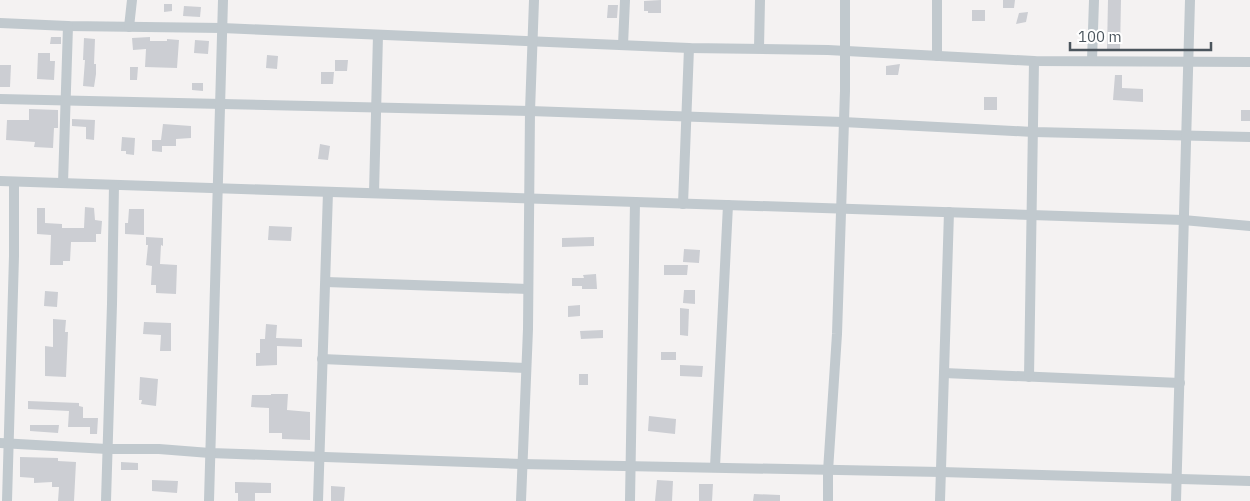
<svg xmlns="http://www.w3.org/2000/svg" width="1250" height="501" viewBox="0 0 1250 501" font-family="'IBM Plex Sans',sans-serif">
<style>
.building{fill:#ccced3}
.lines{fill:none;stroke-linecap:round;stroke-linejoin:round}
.minor{stroke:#c1c9ce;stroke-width:10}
</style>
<rect width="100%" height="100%" fill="#f4f2f2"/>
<g class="building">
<path d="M661 0V13H648V11H644V1Z"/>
<path d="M1003 0H1015L1014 8H1003Z"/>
<path d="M1108 0H1121L1120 49H1107Z"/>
<path d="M164 4H172V11L164 12Z"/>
<path d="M608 5H618L617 18H607Z"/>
<path d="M184 6 201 7 200 17 183 16Z"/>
<rect x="972" y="10" width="13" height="11"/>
<path d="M1028 12 1026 22 1016 24 1019 13Z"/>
<path d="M51 37H61V44H50Z"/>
<path d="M150 37V41H167V39L179 40 177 68 145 67 146 49 133 50 132 38Z"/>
<path d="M84 38 95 39 94 64H96V74L94 87 83 86 85 60H83Z"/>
<path d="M195 40 209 41 208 54 194 53Z"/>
<path d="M38 53H50V61H55L54 80 37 79Z"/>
<path d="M267 55 278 56 277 69 266 68Z"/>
<path d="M335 60H348L347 71H335Z"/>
<path d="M900 64 898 75H886V66Z"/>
<path d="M0 65H11L10 87H0Z"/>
<path d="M130 67H138L137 80H130Z"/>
<path d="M321 72H334L333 84H321Z"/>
<path d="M1115 75H1122V88L1143 89V102L1113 100Z"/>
<path d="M192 83H203V91L192 90Z"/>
<rect x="984" y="97" width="13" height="13"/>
<path d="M29 109 58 110V128H54L53 148 34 147 35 142 6 140 7 120H29Z"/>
<rect x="1241" y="110" width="9" height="11"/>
<path d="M72 119 95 120 94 140 86 139V127L72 126Z"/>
<path d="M163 124 191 126V138L176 139V146H162V152L152 151V140H161Z"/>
<path d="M122 137 135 138 134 155 126 154V151H121Z"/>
<path d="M320 144 330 146 328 160 318 159Z"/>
<path d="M85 207 94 208 95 220 102 221 101 234H96V242H71L70 261H63V265H50L51 235 37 234V208H45V223L62 224V228H84Z"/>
<path d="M129 209H144V235L125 234V223H128Z"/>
<path d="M269 226 292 227 291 241 268 240Z"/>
<path d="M146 237 163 238V246L161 245 160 264 177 265 176 294 156 293V285H151L152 266 146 265 148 245H146Z"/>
<path d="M594 237V246L562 247V238Z"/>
<path d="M684 249 700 250 699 263 683 262Z"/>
<path d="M664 265H688L687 275H664Z"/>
<path d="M596 274 597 289H582V286H572V278H584L583 275Z"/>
<path d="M684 290H695V304L683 303Z"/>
<path d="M45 291 58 292 57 307 44 306Z"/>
<path d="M580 305V316L568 317V306Z"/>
<path d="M680 308 689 309 688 336 680 335Z"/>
<path d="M53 319 66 320 65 332H68L66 377 45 376V346L53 347Z"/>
<path d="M144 322 171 323V351H160L161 335 143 334Z"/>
<path d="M266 324 277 325 276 338 302 339V347L277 346V365L256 366V353H260V339H265Z"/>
<path d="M603 330V338L581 339 580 331Z"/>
<rect x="661" y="352" width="15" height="8"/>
<path d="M680 365 703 366 702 377 680 376Z"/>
<rect x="579" y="374" width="9" height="11"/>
<path d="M140 377 158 379 156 406 141 404 142 400H139Z"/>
<path d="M271 394H288L287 410 310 412V440L282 439V433H269V408L251 407 252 395H271Z"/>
<path d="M28 401 79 403V406L83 407V418H98L97 434H90V427H68L69 411 28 409Z"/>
<path d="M649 416 676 419 675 434 648 431Z"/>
<path d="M30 425H59L58 433 30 431Z"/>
<path d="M20 457 58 458V461L76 462 74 501H58L59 487H52V482L34 483V478L20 477Z"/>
<path d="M121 462 138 463V470H121Z"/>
<path d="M152 480 178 481 177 493 152 491Z"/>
<path d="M657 480 673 481 672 501H655Z"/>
<path d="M235 482 271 483V493H255V501H238V493H235Z"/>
<path d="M699 484H713L712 501H699Z"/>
<path d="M331 486 345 487 344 501H331Z"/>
<path d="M754 494 780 495V501H753Z"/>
</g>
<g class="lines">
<g class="minor">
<path d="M0 23 68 26 222 28 689 48 828 50 1034 61 1250 62"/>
<path d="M129 27 132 0"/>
<path d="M623 45 625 0"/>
<path d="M759 48 760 0"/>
<path d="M937 56V0"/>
<path d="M1092 60 1094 0"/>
<path d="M0 99 530 111 843 122 1033 132 1250 137"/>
<path d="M0 181 1183 220 1250 226"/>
<path d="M63 183 68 26"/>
<path d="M374 193 378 35"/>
<path d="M683 204 689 48"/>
<path d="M326 282 528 289"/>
<path d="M322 359 526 368"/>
<path d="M944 373 1180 383"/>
<path d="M1029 377 1034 61"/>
<path d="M0 443 107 449H159L210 453 521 464 941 472 1250 481"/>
<path d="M715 467 728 205"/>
<path d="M7 501 14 256V182"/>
<path d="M106 501 112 304 114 185"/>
<path d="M209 501 223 0"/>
<path d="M318 501 328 192"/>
<path d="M521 501 528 329 530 111 534 0"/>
<path d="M630 501 635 202"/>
<path d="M828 501V471L837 334 845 91V0"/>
<path d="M940 501 949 212"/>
<path d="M1176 501 1190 0"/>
</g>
</g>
<path d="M1070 42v8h141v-8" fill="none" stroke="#4b555d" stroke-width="2.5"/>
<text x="1078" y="42" font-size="15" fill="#4b555d" stroke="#ffffff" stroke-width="4" paint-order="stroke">100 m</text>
</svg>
